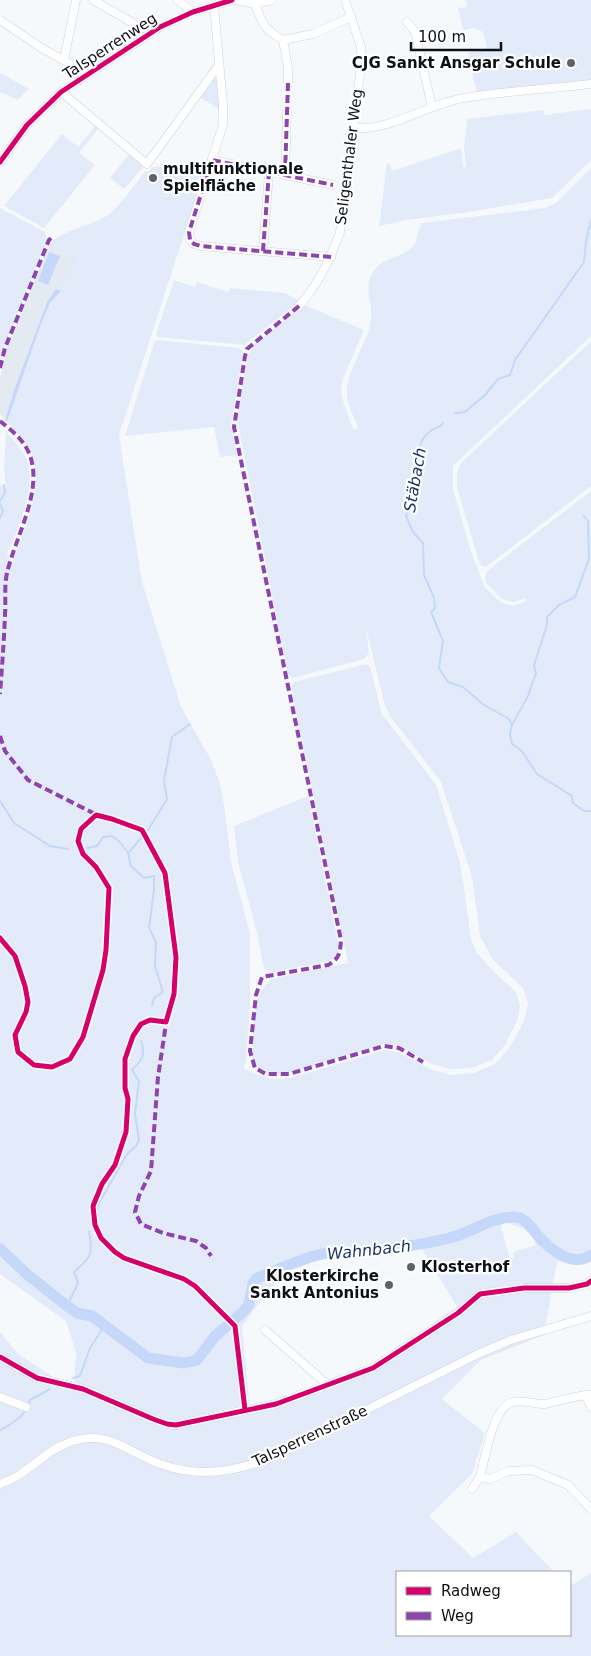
<svg xmlns="http://www.w3.org/2000/svg" width="591" height="1656" viewBox="0 0 591 1656" font-family="'DejaVu Sans',sans-serif">
<style>
.built{fill:#e4eaf2}
.green{fill:#e3ebfa;fill-rule:evenodd}
.water{fill:#c6d8f9}
.lines{fill:none;stroke-linecap:round;stroke-linejoin:round}
.stream{stroke:#c6d8f9;stroke-width:2}
.river{stroke:#c6d8f9;stroke-width:11}
.minor-casing{stroke:#d0d3d7;stroke-width:9}
.minor{stroke:#fefeff;stroke-width:8}
.quiet{stroke:#8e44ad;stroke-width:4;stroke-dasharray:8 4;stroke-linecap:butt}
.cycleway-casing{stroke:#fff;stroke-width:8}
.cycleway{stroke:#d6006c;stroke-width:5}
.poi-dot{fill:#5f6266;stroke:#fff;stroke-width:2}
.labels{text-anchor:middle;dominant-baseline:central;stroke-width:4.5;stroke-linejoin:round;paint-order:stroke}
.street-label{font-size:15px;fill:#0d1015;stroke:#fff}
.poi-label{font-size:15px;font-weight:bold;fill:#0d1015;stroke:#fff;text-anchor:end}
.water-label{font-size:16px;font-style:italic;fill:#1a346a;stroke:#fff}
</style>
<rect width="100%" height="100%" fill="#f6f9fc"/>
<path class="built" d="M48 248 80 258 47 302 14 390 5 420 0 414V378L7 348Z"/>
<g class="green">
<path d="M466 0H591V80L477 94 468 53 487 48 483 32 474 28 463 30 458 8 467 7Z"/>
<path d="M0 73 29 89 18 100 0 92Z"/>
<path d="M212 77 217 79 220 110 198 96Z"/>
<path d="M591 109V160L552 198 469 212 407 220 379 226 387 163H389L392 171 461 148 463 167H466L464 148 467 119 543 110 544 115Z"/>
<path d="M93 124 100 130H97L79 153 95 165 44 228 4 206 62 134 78 147 94 128Z"/>
<path d="M130 153 142 163 143 167 124 189 110 178Z"/>
<path d="M200 163 204 165 205 170 119 435 142 582 181 707 210 758 220 783 225 811 231 862 250 933V1007L246 1059 244 1069 271 1079 290 1078 385 1050 398 1052 430 1069 451 1075 474 1073 495 1064 510 1047 524 1021 528 1004 523 988 493 960 480 936 472 877 441 782 390 716 385 706 366 628 369 653 364 659 293 678 288 675 237 419 248 355 255 344 304 305 364 330 342 381C339 398 348 414 354 430L358 428C355 418 348 407 347 396 344 373 368 344 371 320 373 306 365 292 370 278 379 256 399 260 412 247 419 240 416 230 422 223L545 208 556 203 591 168V336L453 466V489L469 545 484 586 500 602 513 606 527 601 525 599 513 602 502 599 487 584 485 579 487 571 591 491V1251L557 1262 544 1335 481 1360 442 1399 485 1433 472 1474 429 1516 473 1558 516 1532 554 1572H397V1635H570V1586L591 1573V1656H0V1332L18 1354 53 1377 74 1385 76 1353 66 1321 0 1274V485L6 486 4 470 6 431C13 440 22 449 27 460 37 486 18 530 7 554L13 564C15 551 21 540 25 528 35 501 43 467 25 442 20 435 13 428 7 422L41 324 50 303 60 291 56 289 80 258 48 248C55 231 92 226 108 215 120 206 136 183 146 170L148 172 153 167ZM507 1223C521 1228 531 1230 536 1245L513 1252 514 1257 510 1258 501 1228 502 1224ZM416 1239 457 1307 435 1322 433 1326 377 1364 250 1410 242 1326 283 1272 329 1253Z"/>
<path d="M0 208 45 232 47 240 4 346 0 360Z"/>
<path d="M174 280 195 287 197 282 228 292 230 288 285 293 300 301 244 345 158 337 156 334Z"/>
<path d="M157 340 240 348 243 352 231 425 237 455 220 457 214 427 125 436 154 343Z"/>
<path d="M591 341V486L486 567 480 565 457 488V473L460 464Z"/>
<path d="M366 664 370 667 382 714 436 785 459 859 463 880 469 924 471 939 477 953 493 971 516 992 520 1005 518 1019 505 1045 492 1060 472 1068 451 1069 432 1064 400 1046 385 1044 288 1073 272 1074 260 1069 255 1064 252 1057C254 1034 251 992 272 979L348 963 291 688 294 682Z"/>
<path d="M308 796 339 947 337 955 330 961 273 972 267 971 263 965 257 933 238 862 234 826Z"/>
</g>
<g class="water">
<path d="M49 252 60 256 48 285 38 281Z"/>
<path d="M56 289 61 291 50 303 41 324 7 422 5 420 14 390 47 302Z"/>
</g>
<g class="lines">
<g class="stream">
<path d="M455 413 465 412 485 395 498 379 510 375 515 360 584 262 586 241 591 220"/>
<path d="M443 423 442 425C415 435 419 453 416 477L417 483 406 516 413 532 423 543 424 575 434 598 435 608 431 612 443 641 439 668 448 682 463 687 484 705 509 719 512 725 510 734 512 744 521 750 537 774 572 796 573 803 584 811H591"/>
<path d="M0 501 5 493 4 485"/>
<path d="M0 504 3 511 0 518"/>
<path d="M512 725 528 696 536 673 534 665 547 625V617L559 605 575 597 589 559 588 521 584 516"/>
<path d="M0 801 14 823 50 846 68 849"/>
<path d="M87 848 97 846 103 837 112 836 120 842 128 853 131 866 144 878 154 876V890L149 928 156 942 155 966 163 992 154 998 152 1006"/>
<path d="M129 852 148 830 167 799 164 781 172 737 190 724"/>
<path d="M97 1211 99 1203 127 1154 136 1146 139 1140 135 1114 139 1081 132 1070C142 1060 146 1055 141 1041"/>
<path d="M67 1306 78 1283 74 1272C92 1257 93 1254 89 1231"/>
<path d="M73 1378 80 1376 90 1348 105 1325"/>
<path d="M0 1430C14 1423 26 1415 30 1400L50 1389"/>
</g>
<path class="river" d="M0 1249 28 1275 67 1306 77 1313 92 1316 148 1358 184 1363 197 1360 215 1336 243 1312 249 1304 253 1283 257 1278C280 1269 308 1255 333 1252 339 1252 345 1253 352 1252 385 1249 420 1246 453 1237 471 1232 495 1216 514 1217 528 1218 533 1231 542 1240 555 1253 573 1267 591 1255"/>
<defs>
<g id="minor">
<path d="M93 0 142 28 159 27"/>
<path d="M177 0 193 12"/>
<path d="M236 0 255 4 272 0"/>
<path d="M255 4C263 25 264 29 283 40L313 34 351 17"/>
<path d="M214 6 223 105V125L189 232 190 240 194 244 201 246 331 257"/>
<path d="M0 20 43 49 80 69 96 68"/>
<path d="M407 22 415 31 432 107"/>
<path d="M283 40 288 68V83"/>
<path d="M64 60 76 0"/>
<path d="M61 92 147 164 219 65"/>
<path d="M353 128C393 131 426 104 464 98 506 91 549 89 591 84"/>
<path d="M212 160 333 185"/>
<path d="M0 162 27 125 61 92 160 27 193 12 232 0"/>
<path d="M285 175 287 111"/>
<path d="M263 251 269 172"/>
<path d="M299 306C318 285 331 258 340 232L361 67V47L345 0"/>
<path d="M265 1330 328 1385"/>
<path d="M0 1357 37 1378 83 1389 153 1419 167 1424 176 1425 276 1404 373 1368 458 1313 480 1294 524 1288H569L587 1284 591 1281"/>
<path d="M585 1395 591 1407"/>
<path d="M0 1397 26 1407"/>
<path d="M480 1477C485 1459 492 1411 510 1403 521 1398 534 1405 545 1404 560 1401 575 1395 591 1395"/>
<path d="M0 1484C34 1473 49 1440 91 1438 110 1437 127 1449 144 1457 186 1478 223 1475 266 1460L478 1354 511 1340 591 1316"/>
<path d="M472 1489 480 1477 490 1479 508 1471 532 1470 568 1485 591 1509"/>
</g>
</defs>
<use href="#minor" class="minor-casing"/>
<use href="#minor" class="minor"/>
<g class="quiet">
<path d="M285 175 288 83"/>
<path d="M263 251 269 172"/>
<path d="M331 257 201 246 194 244 190 240 189 232 212 160 333 185"/>
<path d="M299 306 247 349 245 356 234 427 341 940C340 953 340 958 328 965L262 977 256 995 250 1051 255 1068 266 1074H289L384 1046 399 1048 423 1062"/>
<path d="M0 368 5 348 49 240 53 236"/>
<path d="M0 421C6 426 14 432 20 439 53 476 16 533 7 573 4 586 6 601 5 614 4 641 2 667 0 694"/>
<path d="M0 736 5 751 28 780 99 816"/>
<path d="M167 1017 158 1077 151 1171 139 1196 135 1212 141 1224 163 1233 196 1241 206 1248 211 1256"/>
</g>
<defs>
<g id="cycleway">
<path d="M0 162 27 125 61 92 160 27 193 12 232 0"/>
<path d="M0 938 15 956 25 986 28 1002 26 1012 15 1035 18 1052 34 1065 52 1067 70 1059 83 1037 103 970 106 950 109 888 96 867 83 854 78 841 81 829 96 815 112 819 142 830 165 873 176 957 174 994 166 1022 150 1020 141 1024 133 1036 125 1059V1088L128 1099 126 1132 115 1165 102 1184 93 1206 95 1225 101 1238 115 1252 124 1258 184 1279 195 1286 235 1326 245 1410"/>
<path d="M0 1357 37 1378 83 1389 153 1419 167 1424 176 1425 276 1404 373 1368 458 1313 480 1294 524 1288H569L587 1284 591 1281"/>
</g>
</defs>
<use href="#cycleway" class="cycleway-casing"/>
<use href="#cycleway" class="cycleway"/>
</g>
<g class="poi-dot">
<circle cx="571" cy="63" r="5"/>
<circle cx="153" cy="178" r="5"/>
<circle cx="411" cy="1267" r="5"/>
<circle cx="389" cy="1285" r="5"/>
</g>
<g class="labels">
<g class="street-label">
<text transform="translate(110 46) rotate(-33)">Talsperrenweg</text>
<text transform="translate(349 157) rotate(-83)">Seligenthaler Weg</text>
<text transform="translate(310 1436) rotate(-25)">Talsperrenstraße</text>
</g>
<g class="poi-label">
<text x="561" y="63">CJG Sankt Ansgar Schule</text>
<text x="163" y="169" text-anchor="start">multifunktionale<tspan x="163" dy="17">Spielfläche</tspan></text>
<text x="421" y="1267" text-anchor="start">Klosterhof</text>
<text x="379" y="1276">Klosterkirche<tspan x="379" dy="17">Sankt Antonius</tspan></text>
</g>
<g class="water-label">
<text transform="translate(415 480) rotate(-80)">Stäbach</text>
<text transform="translate(369 1250) rotate(-6)">Wahnbach</text>
</g>
</g>
<rect x="396" y="1571" width="175" height="65" fill="#ffffff" stroke="#9e9fa1"/>
<rect x="406" y="1587" width="25" height="8" fill="#d6006c" stroke="#9e9fa1"/>
<text x="441" y="1596" font-size="15" fill="#0d1015">Radweg</text>
<rect x="406" y="1612" width="25" height="8" fill="#8e44ad" stroke="#9e9fa1"/>
<text x="441" y="1621" font-size="15" fill="#0d1015">Weg</text>
<path d="M411 42v8h90v-8" fill="none" stroke="#0d1015" stroke-width="2.5"/>
<text x="418" y="42" font-size="15" fill="#0d1015" stroke="#ffffff" stroke-width="4" paint-order="stroke">100 m</text>
</svg>
